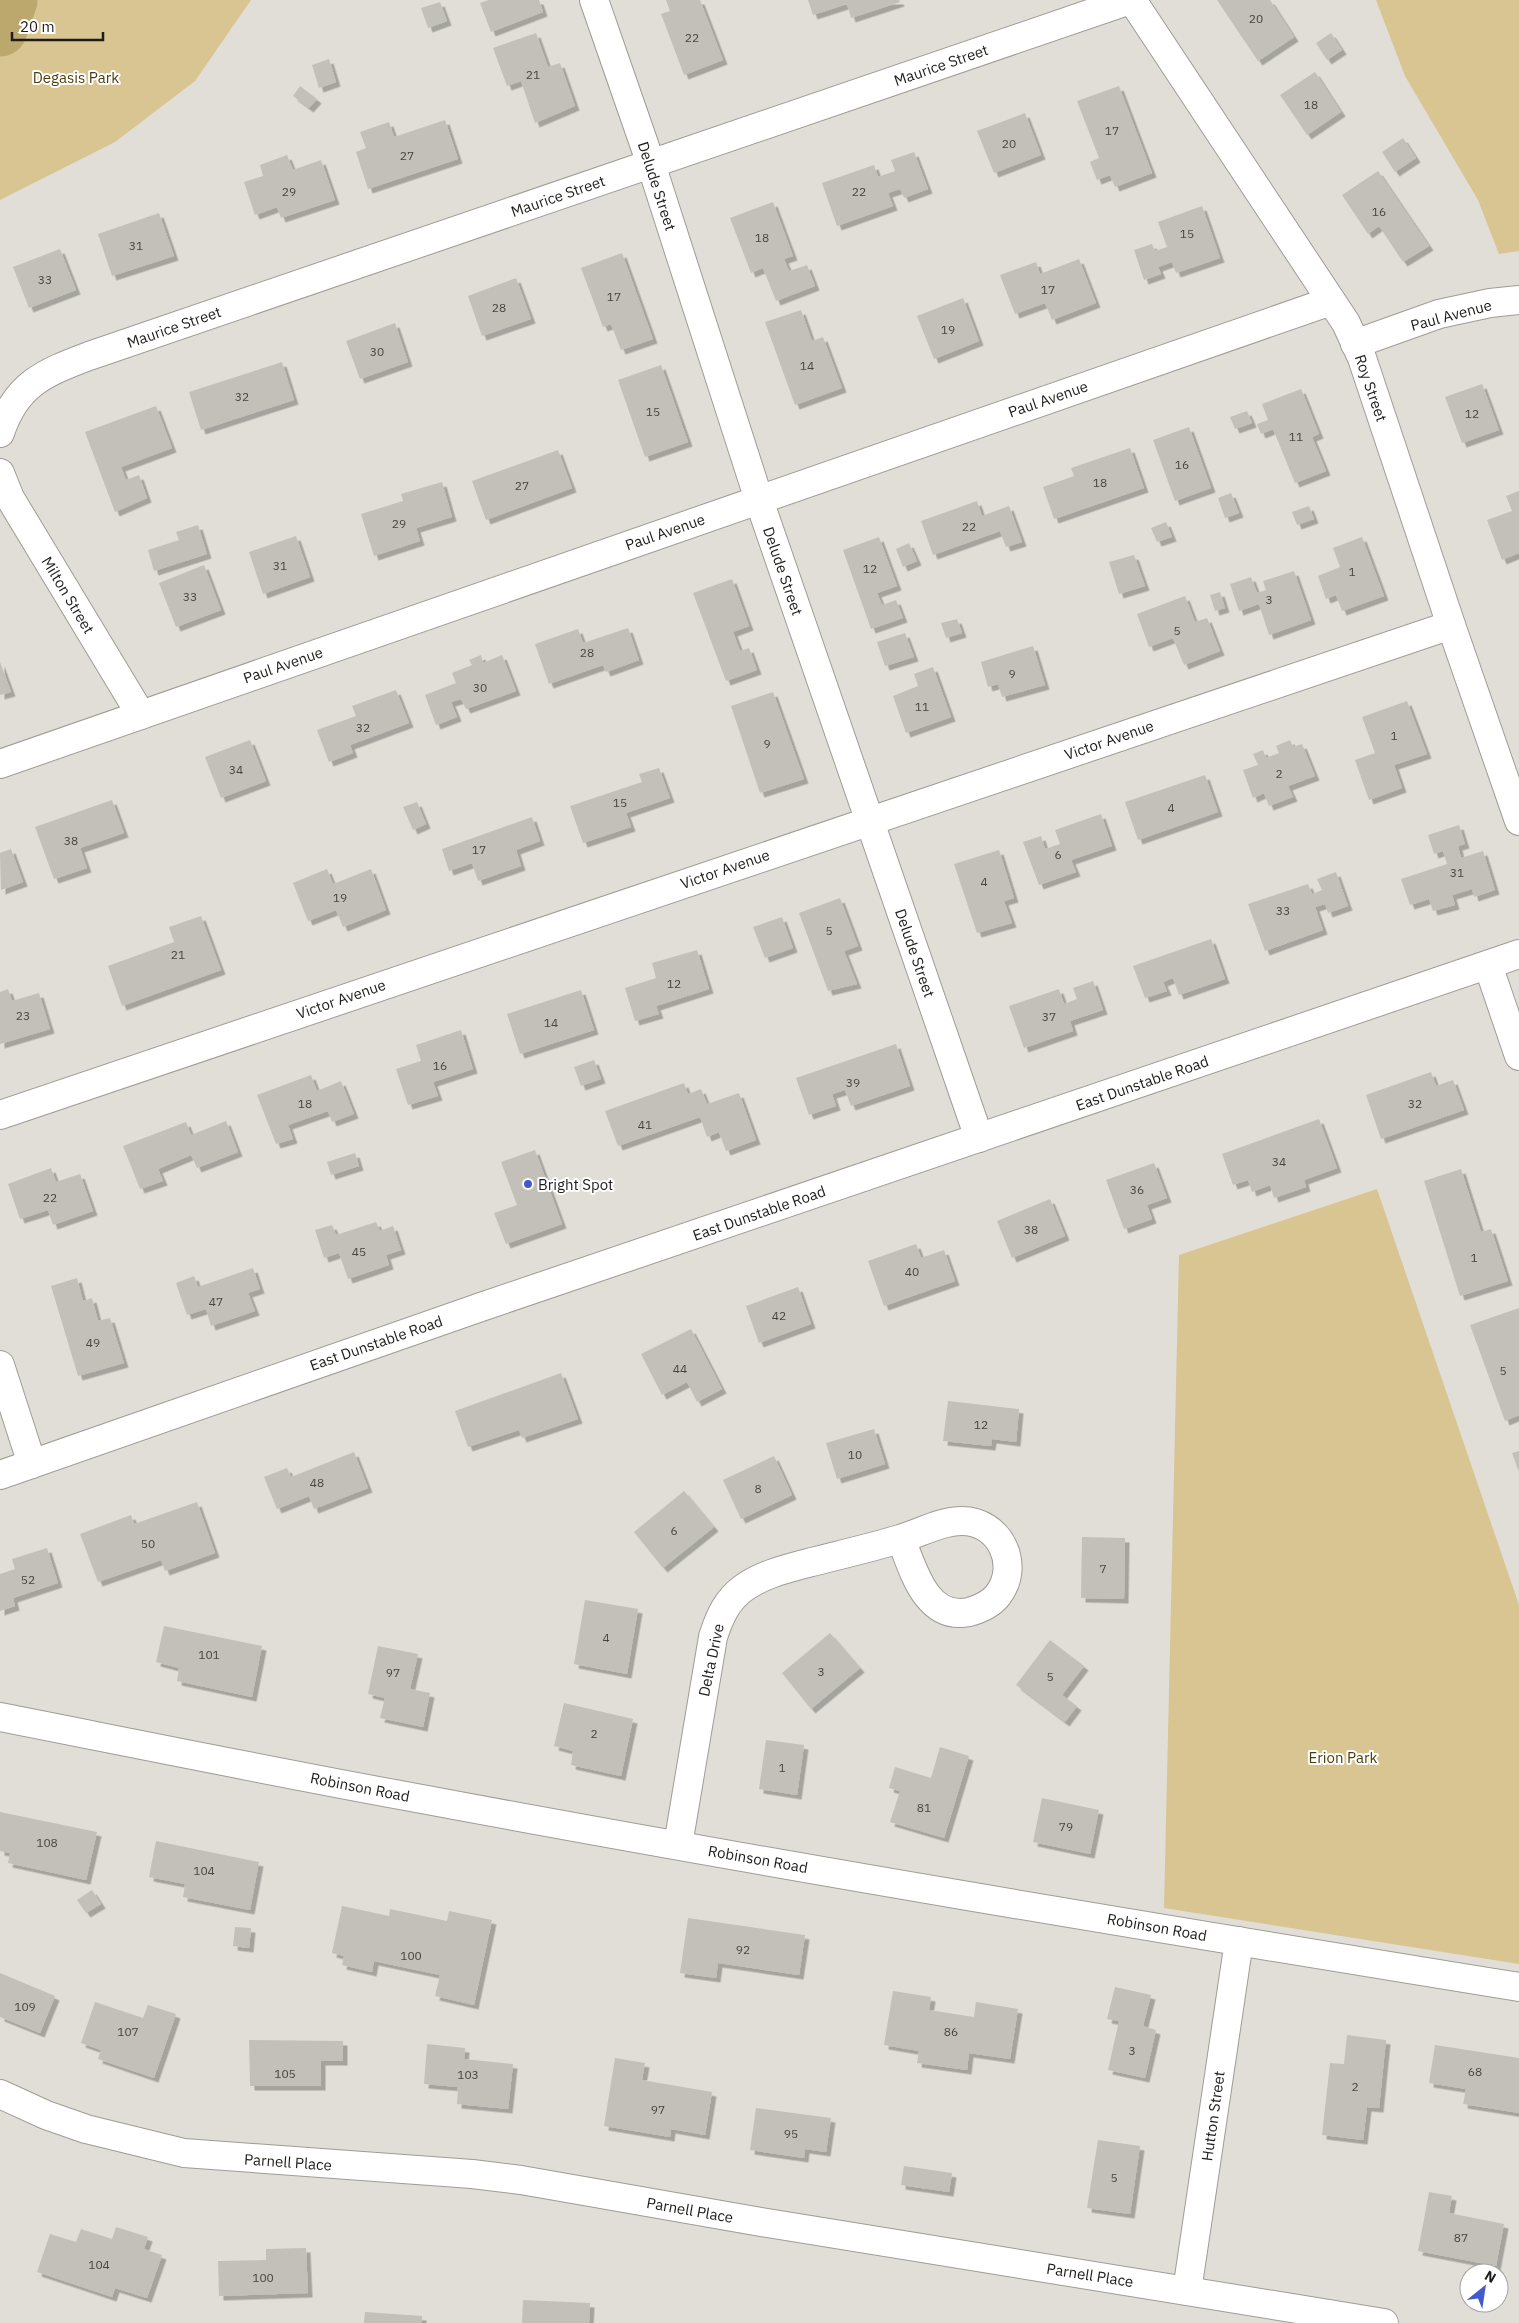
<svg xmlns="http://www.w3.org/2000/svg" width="1519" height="2323" viewBox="0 0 1519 2323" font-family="'IBM Plex Sans',sans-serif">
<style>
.green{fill:#d8c591}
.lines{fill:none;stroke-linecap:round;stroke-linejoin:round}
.river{stroke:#bca76c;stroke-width:55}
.building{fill:#c2c0b9;filter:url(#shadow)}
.minor-casing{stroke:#9f9c96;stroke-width:30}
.minor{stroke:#fff;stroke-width:28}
.poi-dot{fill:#425acd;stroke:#fff;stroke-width:2}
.labels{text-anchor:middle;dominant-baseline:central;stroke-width:4;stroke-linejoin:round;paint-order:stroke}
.number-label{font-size:12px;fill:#464542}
.street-label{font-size:15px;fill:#1d1c1a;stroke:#fff}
.park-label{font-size:15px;fill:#4d3d0d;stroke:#fff}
.poi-label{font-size:15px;fill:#1d1c1a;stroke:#fff;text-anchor:start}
</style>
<defs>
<filter id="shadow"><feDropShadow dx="4.5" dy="4.5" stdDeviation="0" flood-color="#0004"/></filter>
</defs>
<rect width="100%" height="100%" fill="#e1ded8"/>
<g class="green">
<path d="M0 0H251L195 81 115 142 0 200Z"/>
<path d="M1376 0H1519V251L1499 254 1478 200 1405 76Z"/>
<path d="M1377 1189 1519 1605V1964L1164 1908 1179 1255Z"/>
</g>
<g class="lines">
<path class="river" d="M0 29 10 0"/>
</g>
<g class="building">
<path d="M489 0H539L543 12 491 32 480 3Z"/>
<path d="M666 0H700L723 60 684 75 661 14 670 11Z"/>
<path d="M808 0H899L900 2 851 18 847 4 813 15Z"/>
<path d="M1217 0H1270L1294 37 1258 61Z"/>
<path d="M440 2 447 21 428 28 421 8Z"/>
<path d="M536 33 548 67 560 63 575 106 535 123 521 81 507 86 493 48Z"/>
<path d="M1331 33 1342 50 1327 60 1316 43Z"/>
<path d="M329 59 336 82 319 88 312 65Z"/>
<path d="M1315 72 1341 112 1307 135 1280 95Z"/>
<path d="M300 86 317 99 309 108 293 96Z"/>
<path d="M1119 86 1152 173 1115 187 1110 175 1097 180 1090 162 1099 158 1077 101Z"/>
<path d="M1025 113 1041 155 994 173 977 131Z"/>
<path d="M445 120 458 159 368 189 356 152 366 148 360 132 389 122 394 137Z"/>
<path d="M1403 138 1416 158 1395 172 1382 152Z"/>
<path d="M914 152 928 189 904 198 900 189 888 193 893 206 837 226 822 183 874 165 878 177 895 171 891 160Z"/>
<path d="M287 155 293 170 321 160 335 200 281 218 277 207 255 215 244 182 263 176 260 165Z"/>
<path d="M1378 171 1429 246 1403 262 1379 226 1368 234 1342 195Z"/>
<path d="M773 202 793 256 784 259 789 271 807 265 815 286 776 301 763 268 751 273 730 218Z"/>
<path d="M1202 206 1220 258 1176 273 1172 262 1158 267 1161 274 1144 280 1134 250 1152 244 1155 251 1167 247 1158 222Z"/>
<path d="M159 213 174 256 112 276 98 234Z"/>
<path d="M60 249 76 290 29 308 13 267Z"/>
<path d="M622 253 653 339 621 350 611 324 603 327 581 268Z"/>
<path d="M1079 259 1096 303 1052 320 1045 303 1015 314 1000 275 1036 262 1040 274Z"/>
<path d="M516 278 531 319 482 336 468 296Z"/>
<path d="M963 298 979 341 934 359 917 316Z"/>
<path d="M801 310 812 341 823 337 842 388 795 405 765 322Z"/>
<path d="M395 323 408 362 360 379 346 341Z"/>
<path d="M282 362 294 400 201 430 189 392Z"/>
<path d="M661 365 688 442 645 457 618 380Z"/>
<path d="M1482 384 1499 430 1462 443 1445 397Z"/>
<path d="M1301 389 1319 434 1312 437 1326 471 1295 483 1273 429 1261 434 1257 424 1268 420 1262 404Z"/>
<path d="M156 406 172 448 121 467 126 480 139 475 147 498 115 512 85 432Z"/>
<path d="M1247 411 1252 423 1235 429 1230 417Z"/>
<path d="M1189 427 1211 488 1175 501 1153 440Z"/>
<path d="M1130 448 1144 488 1054 519 1043 487 1074 476 1071 468Z"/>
<path d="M558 450 572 488 486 520 472 481Z"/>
<path d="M442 482 452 517 416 528 420 541 374 556 361 514 403 501 401 494Z"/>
<path d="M1519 491V553L1502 560 1487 520 1512 511 1506 496Z"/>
<path d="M1231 493 1239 513 1225 518 1218 498Z"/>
<path d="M977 501 982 516 1009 506 1022 542 1006 547 1000 531 933 555 921 521Z"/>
<path d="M1309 506 1314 519 1297 525 1292 512Z"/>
<path d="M1166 522 1172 537 1157 542 1151 528Z"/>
<path d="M198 525 207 554 154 571 148 550 179 540 176 532Z"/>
<path d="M296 536 310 577 263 594 249 552Z"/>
<path d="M879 537 897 586 877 593 882 605 896 600 903 618 871 629 843 550Z"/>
<path d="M1362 537 1384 596 1342 611 1336 595 1326 599 1318 576 1340 567 1333 548Z"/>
<path d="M909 543 917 561 903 567 896 549Z"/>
<path d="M1134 555 1145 586 1119 594 1109 562Z"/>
<path d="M204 565 221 610 176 627 159 583Z"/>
<path d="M1294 571 1311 620 1269 635 1259 604 1239 611 1230 584 1251 577 1257 593 1266 590 1263 581Z"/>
<path d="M732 579 749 626 733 632 740 651 749 648 757 670 726 681 693 593Z"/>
<path d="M1220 592 1225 608 1215 611 1210 595Z"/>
<path d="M1185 596 1195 622 1207 618 1220 651 1184 665 1173 638 1149 647 1137 614Z"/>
<path d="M957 619 962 633 946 638 941 623Z"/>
<path d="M628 628 639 660 606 672 603 665 549 684 535 644 578 629 583 643Z"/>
<path d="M905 633 914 657 885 666 877 642Z"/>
<path d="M1033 646 1045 685 1002 697 998 684 988 687 981 662Z"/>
<path d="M481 655 483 663 502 655 516 691 466 709 461 699 451 702 457 717 436 725 425 695 456 683 452 673 472 665 469 660Z"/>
<path d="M0 662 11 692 0 695Z"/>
<path d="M933 667 951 717 906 733 893 696 918 686 914 674Z"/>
<path d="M396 690 409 723 350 745 353 753 329 762 317 730 356 716 352 706Z"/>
<path d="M773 692 804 779 760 793 731 706Z"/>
<path d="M1407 701 1427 754 1394 765 1402 788 1369 800 1355 760 1375 753 1362 717Z"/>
<path d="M250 740 266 781 221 798 205 757Z"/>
<path d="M1290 740 1293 747 1302 744 1315 776 1288 786 1293 797 1269 806 1264 793 1253 798 1243 770 1258 765 1253 754 1263 750 1266 758 1279 753 1276 746Z"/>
<path d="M659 768 670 798 626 813 631 827 583 843 570 806 642 782 639 774Z"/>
<path d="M1205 775 1218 812 1138 840 1125 802Z"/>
<path d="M112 800 124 833 80 848 87 868 54 879 35 827Z"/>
<path d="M417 802 426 824 413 830 403 807Z"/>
<path d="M1101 814 1112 846 1071 860 1076 872 1039 885 1023 842 1041 836 1045 849 1060 844 1055 830Z"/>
<path d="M532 817 540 841 516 850 521 866 478 881 472 863 449 871 442 849Z"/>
<path d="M1459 825 1465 844 1458 846 1461 858 1483 851 1495 890 1474 897 1472 889 1452 895 1455 905 1433 911 1429 899 1410 905 1401 879 1447 864 1443 851 1434 854 1428 835Z"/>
<path d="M11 849 23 882 1 890 0 853Z"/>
<path d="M999 850 1014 898 1004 901 1012 923 977 933 954 864Z"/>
<path d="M327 869 333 884 371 869 386 910 343 927 336 910 308 921 293 883Z"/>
<path d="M1336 872 1348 906 1328 913 1325 904 1315 907 1323 930 1265 951 1248 904 1308 884 1312 894 1322 890 1317 879Z"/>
<path d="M840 898 858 946 844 951 857 984 828 991 799 913Z"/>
<path d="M201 916 221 970 122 1006 108 966 174 942 169 927Z"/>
<path d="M782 917 793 948 765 958 753 927Z"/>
<path d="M1211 939 1225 979 1179 995 1173 978 1163 982 1167 991 1145 998 1133 966Z"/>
<path d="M697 950 709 989 656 1006 659 1014 635 1021 625 988 656 978 652 963Z"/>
<path d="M1093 981 1103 1010 1070 1021 1073 1031 1024 1048 1009 1006 1059 989 1064 1004 1077 999 1073 988Z"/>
<path d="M8 989 12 1001 39 993 50 1029 0 1044V992Z"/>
<path d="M581 990 594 1030 520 1054 507 1014Z"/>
<path d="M461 1030 473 1069 433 1082 438 1096 408 1105 396 1069 421 1061 416 1045Z"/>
<path d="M896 1044 910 1086 851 1106 845 1090 832 1094 836 1106 809 1115 796 1078Z"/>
<path d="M594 1060 601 1079 581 1086 574 1067Z"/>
<path d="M1431 1072 1436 1086 1453 1080 1464 1110 1381 1139 1366 1095Z"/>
<path d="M311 1075 317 1091 341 1081 354 1114 332 1122 328 1111 288 1125 293 1139 276 1144 257 1095Z"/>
<path d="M684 1083 688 1094 701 1089 707 1104 739 1093 756 1140 726 1151 719 1132 707 1137 700 1117 618 1146 605 1111Z"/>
<path d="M1319 1119 1337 1168 1304 1180 1306 1187 1274 1198 1270 1185 1252 1192 1248 1180 1233 1185 1222 1154Z"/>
<path d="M226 1121 238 1152 197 1168 191 1155 158 1169 163 1181 140 1189 123 1146 186 1122 191 1135Z"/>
<path d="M535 1150 562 1224 506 1244 494 1213 517 1205 501 1162Z"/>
<path d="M355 1153 359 1166 331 1175 327 1162Z"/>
<path d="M1154 1163 1167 1198 1147 1205 1152 1219 1124 1229 1106 1180Z"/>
<path d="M51 1168 56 1182 80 1174 93 1211 53 1225 48 1210 20 1219 8 1184Z"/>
<path d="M1461 1169 1481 1232 1491 1229 1508 1281 1460 1296 1424 1181Z"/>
<path d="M1050 1199 1065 1236 1012 1258 997 1221Z"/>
<path d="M376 1222 380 1231 393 1226 401 1250 386 1255 389 1265 348 1279 339 1253 324 1258 315 1230 332 1225 336 1235Z"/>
<path d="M916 1244 921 1258 944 1250 955 1281 884 1306 868 1261Z"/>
<path d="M253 1268 260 1289 248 1293 255 1311 211 1326 206 1309 187 1315 176 1283 194 1276 198 1287Z"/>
<path d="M77 1278 83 1301 92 1298 98 1321 110 1318 124 1363 78 1376 51 1286Z"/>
<path d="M798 1287 811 1324 759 1343 746 1306Z"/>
<path d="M1519 1308V1415L1505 1421 1470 1325Z"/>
<path d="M691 1329 722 1389 697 1402 687 1382 662 1395 641 1354Z"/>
<path d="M561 1373 578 1419 522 1438 519 1430 468 1447 455 1411Z"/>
<path d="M948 1401 1019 1409 1016 1442 992 1439 991 1446 943 1441Z"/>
<path d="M874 1429 885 1464 837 1479 826 1443Z"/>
<path d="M1519 1451V1472L1512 1453Z"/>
<path d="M354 1452 368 1488 314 1509 309 1496 277 1509 264 1477 287 1468 291 1477Z"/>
<path d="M774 1456 792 1495 741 1519 723 1480Z"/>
<path d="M684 1491 714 1527 663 1568 634 1532Z"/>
<path d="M197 1502 215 1553 165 1571 161 1560 98 1582 80 1534 131 1515 134 1524Z"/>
<path d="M1082 1537 1125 1538 1124 1599 1081 1598Z"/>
<path d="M47 1548 58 1583 13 1598 15 1606 0 1611V1574L15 1569 12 1559Z"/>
<path d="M585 1600 638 1609 627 1674 574 1664Z"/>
<path d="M164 1626 262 1646 252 1697 177 1681 179 1668 156 1662Z"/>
<path d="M830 1633 860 1668 811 1709 782 1673Z"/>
<path d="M1050 1640 1084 1666 1062 1695 1077 1706 1065 1722 1016 1685Z"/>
<path d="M378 1646 418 1654 410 1689 430 1693 423 1727 380 1718 385 1698 368 1694Z"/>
<path d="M564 1703 633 1719 621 1776 571 1765 573 1751 554 1746Z"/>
<path d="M766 1740 804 1745 797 1795 759 1789Z"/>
<path d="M940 1747 969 1756 944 1838 890 1822 900 1791 889 1788 895 1767 931 1778Z"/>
<path d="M1042 1798 1099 1810 1090 1854 1033 1842Z"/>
<path d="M0 1812 97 1832 86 1880 8 1863 10 1853 0 1851Z"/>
<path d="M156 1841 259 1862 250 1910 183 1897 185 1884 149 1877Z"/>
<path d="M92 1890 101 1904 86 1913 77 1900Z"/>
<path d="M342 1906 389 1916 390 1909 447 1921 449 1911 492 1920 474 2005 435 1996 440 1975 374 1961 372 1972 342 1965 344 1956 332 1953Z"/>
<path d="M688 1918 805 1935 799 1975 718 1963 716 1978 680 1973Z"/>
<path d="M235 1927 251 1928 249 1948 233 1946Z"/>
<path d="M0 1973 55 1996 40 2033 0 2017Z"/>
<path d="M1115 1987 1151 1995 1143 2026 1156 2030 1145 2078 1108 2070 1119 2021 1107 2019Z"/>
<path d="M893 1991 931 1997 929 2010 974 2017 976 2002 1018 2009 1010 2059 969 2053 967 2070 917 2063 919 2051 884 2045Z"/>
<path d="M95 2002 143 2018 148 2005 176 2014 154 2078 98 2059 101 2050 81 2043Z"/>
<path d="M1347 2035 1386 2040 1379 2108 1367 2107 1363 2140 1322 2135 1330 2063 1344 2064Z"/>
<path d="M249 2040 343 2041V2061H321V2086H250Z"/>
<path d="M427 2044 465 2048 464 2059 513 2064 508 2109 457 2104 458 2087 424 2084Z"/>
<path d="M1435 2045 1519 2058V2113L1463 2104 1466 2089 1429 2083Z"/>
<path d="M615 2058 645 2063 642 2080 712 2092 705 2135 671 2129 670 2137 604 2126Z"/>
<path d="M756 2108 831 2118 826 2152 805 2149 804 2158 750 2150Z"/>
<path d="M1098 2140 1140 2146 1130 2214 1087 2208Z"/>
<path d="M904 2166 952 2173 949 2192 901 2185Z"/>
<path d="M1429 2192 1452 2196 1449 2213 1504 2224 1496 2266 1418 2251Z"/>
<path d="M116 2227 148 2237 144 2249 162 2255 147 2298 115 2288 112 2297 37 2272 50 2234 76 2242 81 2229 112 2239Z"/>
<path d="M306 2248 308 2293 219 2296 218 2261 266 2260V2249Z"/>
<path d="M523 2300 590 2303 589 2323H522Z"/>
<path d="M365 2312 422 2316V2323H364Z"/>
</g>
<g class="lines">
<defs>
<g id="minor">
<path d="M594 0 651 164 759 500 979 1138"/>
<path d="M1132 0 1346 323 1362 358 1451 625 1519 821"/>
<path d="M1355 344 1439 314 1490 303 1519 300"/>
<path d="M0 433C16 384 44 373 89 356L1130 0"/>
<path d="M0 473 10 498 141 715"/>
<path d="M0 764 1331 301"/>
<path d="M1488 965 1519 1056"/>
<path d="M0 1115 1451 625"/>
<path d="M0 1365 32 1464"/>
<path d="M0 1475 481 1307 1519 954"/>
<path d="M0 1717C137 1744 274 1772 411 1797 779 1866 1149 1927 1519 1987"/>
<path d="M678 1845 713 1637C719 1618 727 1599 745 1587 764 1574 786 1569 808 1563 839 1555 870 1548 900 1539 920 1533 941 1521 962 1521 1000 1521 1021 1565 998 1595 991 1604 980 1609 969 1612 926 1621 913 1569 901 1539"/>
<path d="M0 2094 46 2115 86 2129 184 2153 472 2174 521 2180 761 2222 1384 2323"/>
<path d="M1187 2291 1239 1941"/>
</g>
</defs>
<use href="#minor" class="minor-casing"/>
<use href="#minor" class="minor"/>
</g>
<circle class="poi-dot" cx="528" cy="1184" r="5"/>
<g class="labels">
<g class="number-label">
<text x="1256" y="18">20</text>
<text x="692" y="37">22</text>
<text x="533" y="74">21</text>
<text x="1311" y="104">18</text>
<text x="1112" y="130">17</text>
<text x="1009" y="143">20</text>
<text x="407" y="155">27</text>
<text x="289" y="191">29</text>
<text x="859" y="191">22</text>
<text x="1379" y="211">16</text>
<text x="1187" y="233">15</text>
<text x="762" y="237">18</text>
<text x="136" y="245">31</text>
<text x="45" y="279">33</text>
<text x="1048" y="289">17</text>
<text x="614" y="296">17</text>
<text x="499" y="307">28</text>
<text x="948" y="329">19</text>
<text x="377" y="351">30</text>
<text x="807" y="365">14</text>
<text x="242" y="396">32</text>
<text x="653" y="411">15</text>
<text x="1472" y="413">12</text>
<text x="1296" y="436">11</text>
<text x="1182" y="464">16</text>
<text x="1100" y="482">18</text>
<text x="522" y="485">27</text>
<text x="399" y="523">29</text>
<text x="969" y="526">22</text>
<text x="280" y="565">31</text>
<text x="870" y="568">12</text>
<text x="1352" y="571">1</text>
<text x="190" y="596">33</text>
<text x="1269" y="599">3</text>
<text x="1177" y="630">5</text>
<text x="587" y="652">28</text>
<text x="1012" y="673">9</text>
<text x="480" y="687">30</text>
<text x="922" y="706">11</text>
<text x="363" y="727">32</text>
<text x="1394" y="735">1</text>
<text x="767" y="743">9</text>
<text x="236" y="769">34</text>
<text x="1279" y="773">2</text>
<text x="620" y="802">15</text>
<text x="1171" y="807">4</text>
<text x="71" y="840">38</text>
<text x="479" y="849">17</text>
<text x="1058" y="854">6</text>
<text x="1457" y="872">31</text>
<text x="984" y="881">4</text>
<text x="340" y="897">19</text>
<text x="1283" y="910">33</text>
<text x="829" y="930">5</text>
<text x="178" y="954">21</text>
<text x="674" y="983">12</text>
<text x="23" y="1015">23</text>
<text x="1049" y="1016">37</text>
<text x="551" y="1022">14</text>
<text x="440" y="1065">16</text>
<text x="853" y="1082">39</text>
<text x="305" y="1103">18</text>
<text x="1415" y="1103">32</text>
<text x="645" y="1124">41</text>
<text x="1279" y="1161">34</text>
<text x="1137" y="1189">36</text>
<text x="50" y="1197">22</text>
<text x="1031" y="1229">38</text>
<text x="359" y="1251">45</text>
<text x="1474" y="1257">1</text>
<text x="912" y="1271">40</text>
<text x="216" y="1301">47</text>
<text x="779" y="1315">42</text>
<text x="93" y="1342">49</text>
<text x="680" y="1368">44</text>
<text x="1503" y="1370">5</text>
<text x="981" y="1424">12</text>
<text x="855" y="1454">10</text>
<text x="317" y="1482">48</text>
<text x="758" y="1488">8</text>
<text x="674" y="1530">6</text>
<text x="148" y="1543">50</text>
<text x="1103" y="1568">7</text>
<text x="28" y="1579">52</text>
<text x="606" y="1637">4</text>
<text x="209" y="1654">101</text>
<text x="821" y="1671">3</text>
<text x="393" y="1672">97</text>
<text x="1050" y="1676">5</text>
<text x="594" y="1733">2</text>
<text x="782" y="1767">1</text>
<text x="924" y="1807">81</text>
<text x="1066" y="1826">79</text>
<text x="47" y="1842">108</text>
<text x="204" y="1870">104</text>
<text x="743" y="1949">92</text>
<text x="411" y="1955">100</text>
<text x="25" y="2006">109</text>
<text x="128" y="2031">107</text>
<text x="951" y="2031">86</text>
<text x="1132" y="2050">3</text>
<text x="1475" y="2071">68</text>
<text x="285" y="2073">105</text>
<text x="468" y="2074">103</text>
<text x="1355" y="2086">2</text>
<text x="658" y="2109">97</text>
<text x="791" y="2133">95</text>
<text x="1114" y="2177">5</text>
<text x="1461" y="2237">87</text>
<text x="99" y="2264">104</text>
<text x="263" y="2277">100</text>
</g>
<g class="street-label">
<text transform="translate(941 65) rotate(-19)">Maurice Street</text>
<text transform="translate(657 186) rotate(72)">Delude Street</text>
<text transform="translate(558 196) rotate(-19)">Maurice Street</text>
<text transform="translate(1451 315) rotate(-15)">Paul Avenue</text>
<text transform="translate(174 327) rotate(-19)">Maurice Street</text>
<text transform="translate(1371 388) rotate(71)">Roy Street</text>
<text transform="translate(1048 399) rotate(-19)">Paul Avenue</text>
<text transform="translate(665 532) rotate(-19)">Paul Avenue</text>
<text transform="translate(783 571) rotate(71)">Delude Street</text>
<text transform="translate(68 595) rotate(59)">Milton Street</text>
<text transform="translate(283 665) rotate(-19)">Paul Avenue</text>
<text transform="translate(1109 740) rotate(-19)">Victor Avenue</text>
<text transform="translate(725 869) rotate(-19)">Victor Avenue</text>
<text transform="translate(915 953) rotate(71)">Delude Street</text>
<text transform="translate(341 999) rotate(-19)">Victor Avenue</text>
<text transform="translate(1142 1083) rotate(-19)">East Dunstable Road</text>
<text transform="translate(759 1213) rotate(-19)">East Dunstable Road</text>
<text transform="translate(376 1343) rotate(-19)">East Dunstable Road</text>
<text transform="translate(711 1660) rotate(-78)">Delta Drive</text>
<text transform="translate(360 1787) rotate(11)">Robinson Road</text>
<text transform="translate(758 1859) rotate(10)">Robinson Road</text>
<text transform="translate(1157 1927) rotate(10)">Robinson Road</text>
<text transform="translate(1213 2116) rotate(-82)">Hutton Street</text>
<text transform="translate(288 2162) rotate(4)">Parnell Place</text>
<text transform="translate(690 2210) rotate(10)">Parnell Place</text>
<text transform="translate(1090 2275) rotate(9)">Parnell Place</text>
</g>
<g class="park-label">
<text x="76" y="77">Degasis Park</text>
<text x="1343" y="1757">Erion Park</text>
</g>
<g class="poi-label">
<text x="538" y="1184">Bright Spot</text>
</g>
</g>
<g transform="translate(1484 2288) rotate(30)"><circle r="24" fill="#ffffff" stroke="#a5a4a3"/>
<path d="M0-4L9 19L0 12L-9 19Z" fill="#425acd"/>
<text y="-8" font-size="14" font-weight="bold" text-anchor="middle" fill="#1d1c1a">N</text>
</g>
<path d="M12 32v8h91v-8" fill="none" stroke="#1d1c1a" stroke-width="2.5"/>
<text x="20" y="32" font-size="15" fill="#1d1c1a" stroke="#ffffff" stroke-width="4" paint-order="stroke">20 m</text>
</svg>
